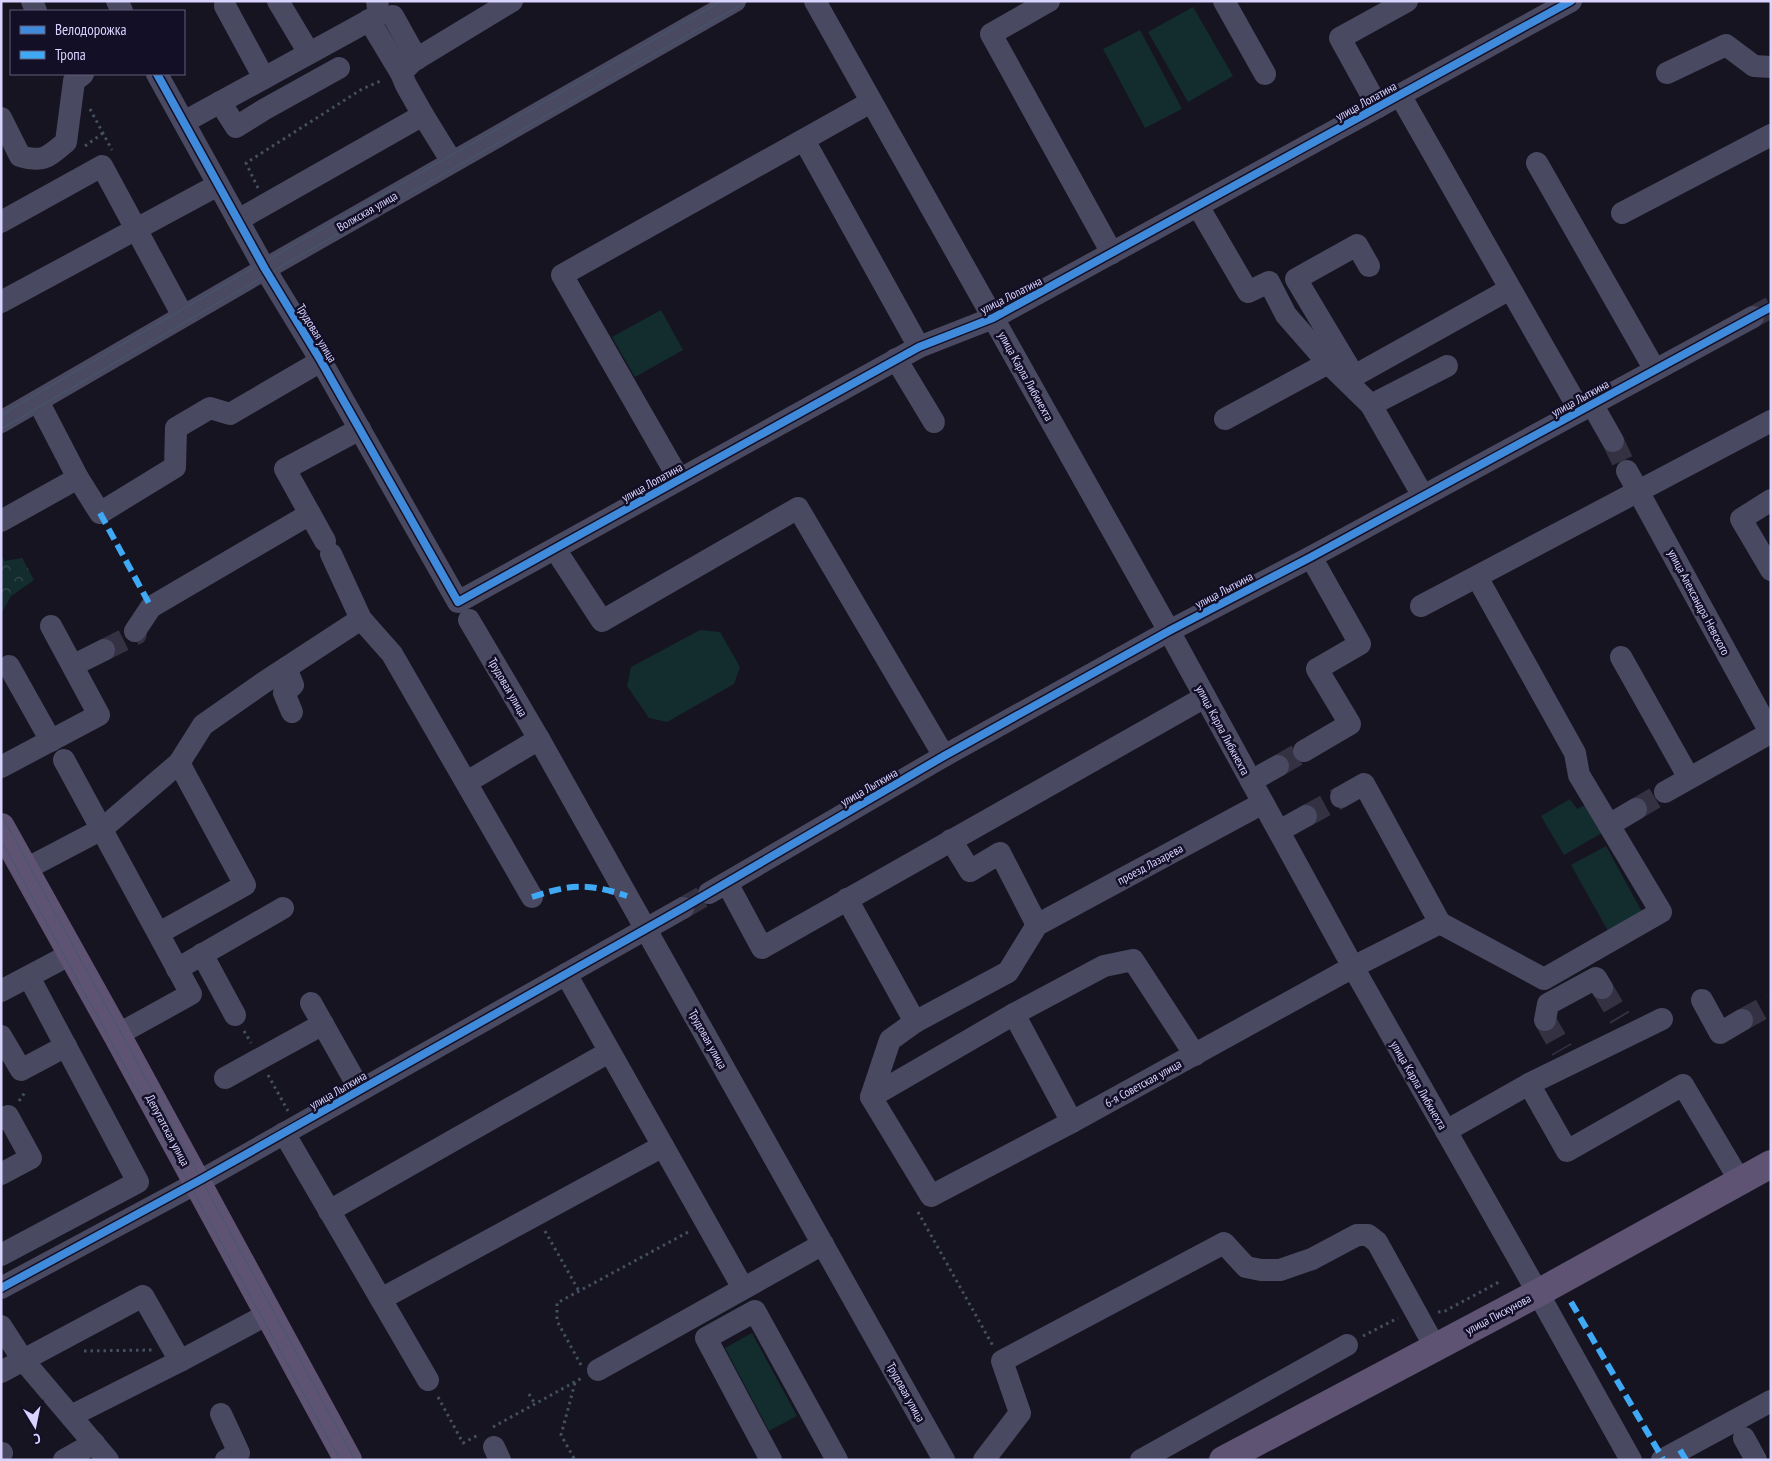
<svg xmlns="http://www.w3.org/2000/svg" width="1772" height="1461" viewBox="0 0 1772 1461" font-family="'PT Sans Narrow',sans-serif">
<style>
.green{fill:#132c2d}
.forest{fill:url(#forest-crowns)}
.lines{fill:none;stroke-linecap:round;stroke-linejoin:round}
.minor-tunnel{stroke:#333142;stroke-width:22;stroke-dasharray:22 11;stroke-linecap:butt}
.path{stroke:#44505f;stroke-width:3;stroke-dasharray:2.5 4;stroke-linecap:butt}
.minor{stroke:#4a4962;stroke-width:22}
.major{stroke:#5e5373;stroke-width:28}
.tram{stroke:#43596b;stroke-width:1}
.quiet{stroke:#3fa9f5;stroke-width:6;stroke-dasharray:12 6;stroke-linecap:butt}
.cycleway-casing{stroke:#130f26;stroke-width:11}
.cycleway{stroke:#408adc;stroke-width:8}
.labels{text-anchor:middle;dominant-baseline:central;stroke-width:5;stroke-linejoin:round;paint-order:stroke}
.street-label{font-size:12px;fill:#d9d4ff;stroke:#130f26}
</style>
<defs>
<pattern id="forest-crowns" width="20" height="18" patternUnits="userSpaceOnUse" patternTransform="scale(1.25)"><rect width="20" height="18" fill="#132c2d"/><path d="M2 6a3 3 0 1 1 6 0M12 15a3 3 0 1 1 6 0" fill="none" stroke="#354a4c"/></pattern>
</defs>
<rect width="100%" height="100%" fill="#161421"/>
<g class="green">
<path d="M1193 7 1233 76 1188 102 1148 32Z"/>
<path d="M1140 30 1182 109 1145 128 1103 49Z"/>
<path d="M661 310 683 350 635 377 612 337Z"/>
<path d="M700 630 720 632 740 667 734 684 667 722 649 718 627 686 631 667Z"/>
<path d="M1570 799 1577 809 1585 805 1602 833 1564 855 1541 816Z"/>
<path d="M1606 846 1642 912 1608 931 1571 865Z"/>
<path d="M752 1333 797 1416 769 1431 725 1348Z"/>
</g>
<path class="forest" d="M1 556 5 561 22 558 34 580 11 596 1 614Z"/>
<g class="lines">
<g class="minor-tunnel">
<path d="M1753 317 1771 307"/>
<path d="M1613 441 1627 471"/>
<path d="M104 650 136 634 135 631"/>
<path d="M1278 766 1304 751"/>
<path d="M1636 809 1665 792"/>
<path d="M1306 816 1341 797"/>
<path d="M683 908 709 893"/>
<path d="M1602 988 1620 1018"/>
<path d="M1545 1020 1562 1050"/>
<path d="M1742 1020 1771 1004"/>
</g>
<g class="path">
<path d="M90 109 112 150"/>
<path d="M85 146 103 133"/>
<path d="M258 188 246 163 362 89 383 80"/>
<path d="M244 1031 251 1043"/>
<path d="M268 1075 288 1111"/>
<path d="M19 1101 26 1091"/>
<path d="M918 1212 993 1346"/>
<path d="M545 1231 579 1291"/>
<path d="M1438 1312 1445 1311 1499 1282"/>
<path d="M1363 1336 1398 1318"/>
<path d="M84 1351 153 1350"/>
<path d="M581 1365 557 1321V1303L690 1231"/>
<path d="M575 1383 561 1435 575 1460"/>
<path d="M529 1394 535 1404"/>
<path d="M438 1397 463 1443 480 1434"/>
<path d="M493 1427 582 1378"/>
</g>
<g class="minor">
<path d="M32 1 36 11"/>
<path d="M117 1 122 11"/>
<path d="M278 1 309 53"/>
<path d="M815 1 1169 631 1353 967 1538 1293 1631 1460"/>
<path d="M1049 1 991 34 1112 253"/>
<path d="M1224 1 1265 74"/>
<path d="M225 6 264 78"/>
<path d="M393 16 417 59"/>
<path d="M369 20 401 73"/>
<path d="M1667 73 1726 45 1754 66 1771 67"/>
<path d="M157 74 265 269 321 361 458 602 919 347 993 318 1571 1"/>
<path d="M1400 95 1580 411"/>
<path d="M220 102 236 127 265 109 339 68"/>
<path d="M1378 107 1340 38 1407 1"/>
<path d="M423 115 452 162"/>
<path d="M1 118 20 156C44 163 48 157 66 142L74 81 83 74"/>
<path d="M184 122 379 15 377 1"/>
<path d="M804 140 919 347"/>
<path d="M1537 163 1655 370"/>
<path d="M1198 206 1248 292 1269 282 1286 315 1328 363 1371 405 1423 496"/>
<path d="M1622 213 1771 135"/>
<path d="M238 220 423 115 406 85 401 73 413 61 512 1"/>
<path d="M1 222 102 166 183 316"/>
<path d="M1369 266 1357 245 1296 279 1354 376 1510 289"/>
<path d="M1 302 218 185"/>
<path d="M896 359 934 422"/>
<path d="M38 401 78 478 100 513 175 467 176 428 210 408 230 414 321 361"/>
<path d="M1592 404 1613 441"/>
<path d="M1371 405 1447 366"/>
<path d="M1225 419 1328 363"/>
<path d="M1 422 265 269 735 1"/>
<path d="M1627 471 1771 734"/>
<path d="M679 479 562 275 871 102"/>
<path d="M1771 500 1741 519 1771 570"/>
<path d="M1 521 78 478"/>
<path d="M325 541 285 469 360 429"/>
<path d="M555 549 602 621 798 508 944 756"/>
<path d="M331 554 361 619 392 654 532 897"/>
<path d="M1421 606 1771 421"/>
<path d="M469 620 539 739 944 1460"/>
<path d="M135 631 151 607 310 514"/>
<path d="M1621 657 1689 778"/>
<path d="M74 665 104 650"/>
<path d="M9 666 51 741"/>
<path d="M286 668 293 685 284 693 292 712"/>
<path d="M1304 751 1350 724 1317 669 1360 644 1311 557"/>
<path d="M64 760 191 994 117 1035"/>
<path d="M1 767 99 715 51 626"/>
<path d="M1251 781 1278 766"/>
<path d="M467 782 539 739"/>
<path d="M1665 792 1770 733"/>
<path d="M1341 797 1364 784 1440 923"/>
<path d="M1609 825 1636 809"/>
<path d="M1279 831 1306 816"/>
<path d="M951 840 970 871 1000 853 1037 925"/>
<path d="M24 870 102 829 179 763 203 725 263 683 361 619"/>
<path d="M727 883 762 948 1205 697"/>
<path d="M709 893 944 756 1169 631 1311 557 1753 317"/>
<path d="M847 899 915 1022 1008 972 1037 925 1263 803"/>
<path d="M159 933 245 885 179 763"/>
<path d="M202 954 235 1015"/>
<path d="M177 969 283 908"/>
<path d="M566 974 743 1288"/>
<path d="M1 991 71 954"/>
<path d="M1702 1000 1720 1033 1742 1020"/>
<path d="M311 1003 360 1090"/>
<path d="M1014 1014 1072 1122"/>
<path d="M1545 1020 1548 1004 1596 978 1602 988"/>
<path d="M915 1022 890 1040 871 1097 1014 1014 1104 966 1133 960 1195 1055"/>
<path d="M1 1036 21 1070 66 1046"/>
<path d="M225 1078 323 1024"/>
<path d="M1529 1084 1662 1019"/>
<path d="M871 1097 931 1196 1072 1122 1353 967 1440 923 1544 979 1661 912 1579 775 1575 753 1477 577"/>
<path d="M1 1119 8 1116 31 1158 1 1174"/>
<path d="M1446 1131 1529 1084 1567 1151 1683 1085 1740 1181"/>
<path d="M284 1133 428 1380"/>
<path d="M329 1211 609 1052"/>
<path d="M1 1255 138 1182 29 977"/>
<path d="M1 1288 191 1186 683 908"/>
<path d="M381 1299 663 1146"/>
<path d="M1 1326 23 1360 108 1460"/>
<path d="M598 1370 823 1244"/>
<path d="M1 1372 143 1296 180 1361"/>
<path d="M221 1414 239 1453 226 1460"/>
<path d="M71 1416 180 1361 268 1314"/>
<path d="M1744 1438 1756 1460"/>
<path d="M494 1447 500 1460"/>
<path d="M1 1453H2"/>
<path d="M64 1460 94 1443"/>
<path d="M771 1460 706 1338 755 1311 837 1460"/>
<path d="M984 1460 1020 1413 1002 1361 1224 1243 1246 1267 1261 1270H1280L1312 1259 1357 1235H1368L1377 1242 1435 1347"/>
<path d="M1141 1460 1347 1345"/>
<path d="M1662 1460 1771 1401"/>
</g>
<g class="major">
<path d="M1 827 117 1035 348 1460"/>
<path d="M1223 1460 1538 1293 1771 1164"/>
</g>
<g class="tram">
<path d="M1 415 262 263 722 1"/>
<path d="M1 429 268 274 748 1"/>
<path d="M1 814 355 1460"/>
<path d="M1 840 340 1460"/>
</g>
<g class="quiet">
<path d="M100 513 151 607"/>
<path d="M532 897C571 884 588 883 627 896"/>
<path d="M1571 1302 1663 1459"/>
<path d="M1680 1450 1686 1460"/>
</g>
<defs>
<g id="cycleway">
<path d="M157 74 265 269 321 361 458 602 919 347 993 318 1571 1"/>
<path d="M1 1288 202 1179 683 908 944 756 1169 631 1311 557 1771 307"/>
</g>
</defs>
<use href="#cycleway" class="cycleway-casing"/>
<use href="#cycleway" class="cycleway"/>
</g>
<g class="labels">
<g class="street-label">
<text transform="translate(1366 101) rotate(-29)">улица Лопатина</text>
<text transform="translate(367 211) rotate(-30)">Волжская улица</text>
<text transform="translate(1011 295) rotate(-27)">улица Лопатина</text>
<text transform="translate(317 333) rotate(59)">Трудовая улица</text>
<text transform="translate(1026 376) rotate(61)">улица Карла Либкнехта</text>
<text transform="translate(1580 398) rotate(-29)">улица Лыткина</text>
<text transform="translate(652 482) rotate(-29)">улица Лопатина</text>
<text transform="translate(1224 590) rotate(-28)">улица Лыткина</text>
<text transform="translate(1699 602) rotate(62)">улица Александра Невского</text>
<text transform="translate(508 687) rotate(60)">Трудовая улица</text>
<text transform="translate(1223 730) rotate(62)">улица Карла Либкнехта</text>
<text transform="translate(869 787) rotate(-30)">улица Лыткина</text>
<text transform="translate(1150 864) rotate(-28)">проезд Лазарева</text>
<text transform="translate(708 1039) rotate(61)">Трудовая улица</text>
<text transform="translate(1143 1083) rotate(-29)">6-я Советская улица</text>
<text transform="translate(1419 1085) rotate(60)">улица Карла Либкнехта</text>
<text transform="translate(338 1090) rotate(-30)">улица Лыткина</text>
<text transform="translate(168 1130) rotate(62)">Депутатская улица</text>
<text transform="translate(1498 1314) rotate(-28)">улица Пискунова</text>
<text transform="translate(906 1392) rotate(61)">Трудовая улица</text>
</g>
</g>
<rect width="1772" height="1461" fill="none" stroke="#d9d4ff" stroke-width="5"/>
<rect x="10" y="10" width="175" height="65" fill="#130f26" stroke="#625e7d"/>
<rect x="20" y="26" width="25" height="8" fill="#408adc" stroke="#625e7d"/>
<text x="55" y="35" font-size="15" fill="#d9d4ff">Велодорожка</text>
<rect x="20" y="51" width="25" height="8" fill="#3fa9f5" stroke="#625e7d"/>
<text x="55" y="60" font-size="15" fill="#d9d4ff">Тропа</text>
<g transform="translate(35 1426) rotate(170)" stroke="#130f26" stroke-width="4" paint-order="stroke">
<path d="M0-4L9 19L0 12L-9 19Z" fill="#d9d4ff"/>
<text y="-8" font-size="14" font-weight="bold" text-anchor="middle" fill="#d9d4ff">С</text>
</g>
</svg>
